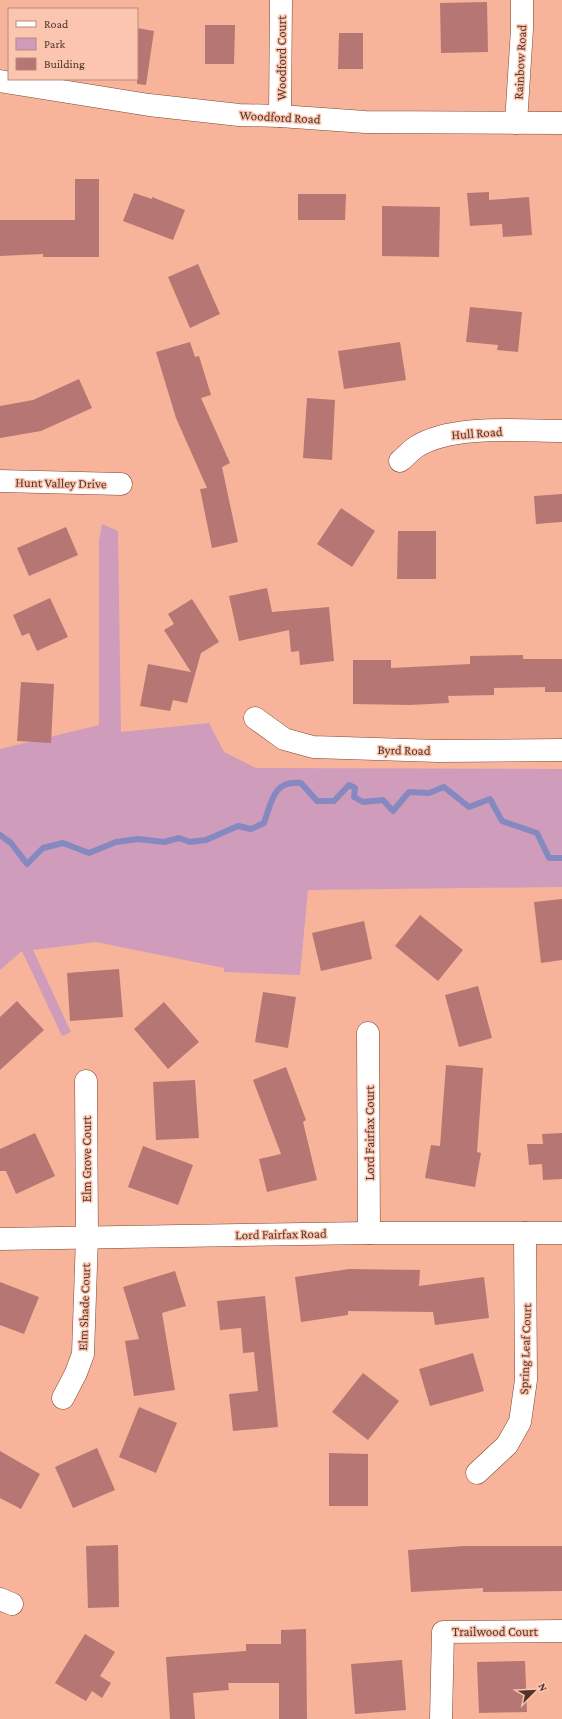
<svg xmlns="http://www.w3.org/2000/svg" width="562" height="1719" viewBox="0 0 562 1719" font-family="'Crimson Pro',serif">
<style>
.green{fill:#d09cbb}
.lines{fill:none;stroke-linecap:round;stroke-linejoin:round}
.stream{stroke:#8689c0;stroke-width:6}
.building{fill:#b67673}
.minor-casing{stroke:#7f462f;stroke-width:23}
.tertiary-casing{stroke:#7f462f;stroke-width:23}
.minor{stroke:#fff;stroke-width:22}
.tertiary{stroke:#fff;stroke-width:22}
.labels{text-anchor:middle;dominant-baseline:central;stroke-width:3;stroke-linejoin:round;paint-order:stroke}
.street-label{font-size:13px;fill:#50352a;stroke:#fbc5b0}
</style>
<rect width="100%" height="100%" fill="#f7b49a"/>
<path class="green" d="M102 524 118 531 121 732 209 723 224 752 256 768 562 769V887L308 890 300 975 224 972V968L96 942 33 950 71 1032 62 1036 22 951 0 970V749L99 725V541Z"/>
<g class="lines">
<path class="stream" d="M0 835 11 843 27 864 43 848 63 843 89 853 116 842 138 839 164 842 179 838 190 842 206 840 238 826 251 829 264 823C272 801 273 780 301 783L317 801H334L349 785 355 788 354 797 363 802 383 800 393 811 409 792 429 793 444 787 469 807 490 799 502 821 537 833 549 858H562"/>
</g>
<g class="building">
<path d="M487 2 488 52 441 53 440 3Z"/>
<path d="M205 25H235L234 64H205Z"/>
<path d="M137 28 154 31 146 85 137 84Z"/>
<path d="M339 33H363V69H338Z"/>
<path d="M75 179H99V257H43V254L0 256V220H75Z"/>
<path d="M489 192V200L529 197 532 235 503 237 502 224 470 226 467 193Z"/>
<path d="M134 193 152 199V197L185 210 173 240 123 221Z"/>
<path d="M298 194H346L345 220H298Z"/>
<path d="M382 206 440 207 439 257 382 256Z"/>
<path d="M198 264 220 314 190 328 168 277Z"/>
<path d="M470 307 522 312 518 352 497 350 498 345 466 342Z"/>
<path d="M190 342 195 357 199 356 211 395 201 398 230 463 222 467 238 542 212 548 200 489 207 488 176 418 156 352Z"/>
<path d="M400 342 406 380 344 389 338 351Z"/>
<path d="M79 379 92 408 41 431 0 438V406L33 400Z"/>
<path d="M307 398 335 400 332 460 303 458Z"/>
<path d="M562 494V522L536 524 534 496Z"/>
<path d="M341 508 375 531 352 567 317 544Z"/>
<path d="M66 527 78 555 29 576 17 548Z"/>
<path d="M398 531H436V579H397Z"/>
<path d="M267 588 272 612 329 607 334 661 300 665 299 651 291 652 289 630 239 641 229 596Z"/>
<path d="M50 598 68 637 37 651 29 633 22 636 13 615Z"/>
<path d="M192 599 219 642 201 653 187 703 173 700 170 711 140 706 148 664 191 672 164 630 174 624 168 614Z"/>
<path d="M523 655V659H562V692H545V687L494 688V695L448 696 449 703 410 705 353 704V660H391V668L470 664V656Z"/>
<path d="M21 682 54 684 51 743 17 741Z"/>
<path d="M562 899V960L541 963 534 902Z"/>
<path d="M420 915 463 950 438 981 395 946Z"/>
<path d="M364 921 372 959 321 971 312 933Z"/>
<path d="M119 969 123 1017 70 1021 67 973Z"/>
<path d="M478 986 492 1038 459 1047 445 995Z"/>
<path d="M263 992 296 997 288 1048 255 1042Z"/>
<path d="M17 1001 44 1030 0 1070V1017Z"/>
<path d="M164 1002 199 1042 168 1069 134 1029Z"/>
<path d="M446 1065 483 1068 477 1152 481 1153 475 1187 425 1178 431 1145 440 1146Z"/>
<path d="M286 1067 306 1120 303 1122 317 1180 267 1192 259 1159 281 1154 253 1080Z"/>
<path d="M195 1080 199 1138 156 1140 153 1082Z"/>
<path d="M35 1133 55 1176 16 1194 6 1171H0V1149Z"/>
<path d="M562 1133V1179L543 1180 542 1164 529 1165 527 1144H543L542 1134Z"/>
<path d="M143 1146 193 1165 178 1205 128 1187Z"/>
<path d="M349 1269 420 1270 419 1286 484 1277 489 1318 435 1325 433 1312 348 1311V1315L301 1322 295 1277Z"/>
<path d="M175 1271 186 1306 162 1313 175 1390 134 1396 125 1341 139 1339 123 1287Z"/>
<path d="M0 1282 39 1297 24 1334 0 1325Z"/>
<path d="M265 1296 278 1427 233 1431 229 1394 258 1391 254 1352 243 1353 241 1328 220 1330 217 1301Z"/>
<path d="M473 1353 484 1391 430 1406 419 1369Z"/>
<path d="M363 1373 399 1401 368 1440 332 1412Z"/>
<path d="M139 1407 177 1423 156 1473 119 1457Z"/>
<path d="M97 1448 115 1490 73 1508 55 1467Z"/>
<path d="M0 1451 40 1474 21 1509 0 1498Z"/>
<path d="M329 1453 368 1454V1506H329Z"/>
<path d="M118 1545 119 1607 88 1608 86 1546Z"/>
<path d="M464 1546H562V1591L483 1592V1588L411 1592 408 1550Z"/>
<path d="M306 1629 307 1719H279V1683H228L229 1690 193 1693 195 1719H170L166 1657 246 1651V1644H281V1630Z"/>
<path d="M85 1634 115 1652 100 1676 111 1683 102 1698 92 1691 86 1701 55 1683Z"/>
<path d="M402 1660 406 1710 355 1714 351 1664Z"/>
<path d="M525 1661 527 1712 479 1713 477 1662Z"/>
</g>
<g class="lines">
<defs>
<g id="minor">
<path d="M280 116 281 0"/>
<path d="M516 123 522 29V0"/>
<path d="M400 461C405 457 410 451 416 447 452 424 520 431 562 431"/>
<path d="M0 481 121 484"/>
<path d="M255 718 284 739 313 747 438 751 562 750"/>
<path d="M368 1033 369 1233"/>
<path d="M0 1239 369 1233H562"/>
<path d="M63 1398 76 1373 83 1354 87 1237 86 1081"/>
<path d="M477 1473 507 1445 520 1422 526 1380 525 1233"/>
<path d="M0 1599 12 1604"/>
<path d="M441 1719 443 1632 562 1631"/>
</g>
<path id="tertiary" d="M0 81 149 105 239 115 280 116 365 122 562 123"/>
</defs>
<use href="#minor" class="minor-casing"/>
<use href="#tertiary" class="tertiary-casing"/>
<use href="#minor" class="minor"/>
<use href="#tertiary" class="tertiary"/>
</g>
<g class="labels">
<g class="street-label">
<text transform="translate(281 58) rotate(-90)">Woodford Court</text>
<text transform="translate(520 62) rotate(-87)">Rainbow Road</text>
<text transform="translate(280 117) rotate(3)">Woodford Road</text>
<text transform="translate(477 433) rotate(-4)">Hull Road</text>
<text transform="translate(61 483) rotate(1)">Hunt Valley Drive</text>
<text transform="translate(404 750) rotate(1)">Byrd Road</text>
<text transform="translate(369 1133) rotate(-90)">Lord Fairfax Court</text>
<text transform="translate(86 1159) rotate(-90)">Elm Grove Court</text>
<text transform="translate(281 1234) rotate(-1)">Lord Fairfax Road</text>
<text transform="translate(84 1307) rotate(-88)">Elm Shade Court</text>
<text transform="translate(525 1349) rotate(-88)">Spring Leaf Court</text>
<text x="495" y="1631">Trailwood Court</text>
</g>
</g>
<rect x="8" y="8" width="130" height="72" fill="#fbc5b0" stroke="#b78b7a"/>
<rect x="16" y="21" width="20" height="6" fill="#ffffff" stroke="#b78b7a"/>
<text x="44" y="28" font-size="12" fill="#50352a">Road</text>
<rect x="16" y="38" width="20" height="12" fill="#d09cbb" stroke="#b78b7a"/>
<text x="44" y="48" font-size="12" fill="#50352a">Park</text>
<rect x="16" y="58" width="20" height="12" fill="#b67673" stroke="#b78b7a"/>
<text x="44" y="68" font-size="12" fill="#50352a">Building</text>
<g transform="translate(534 1691) rotate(66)" stroke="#fbc5b0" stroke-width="3" paint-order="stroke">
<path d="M0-3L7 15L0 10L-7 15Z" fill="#50352a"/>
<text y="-6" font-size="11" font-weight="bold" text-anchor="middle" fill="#50352a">N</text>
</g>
</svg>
